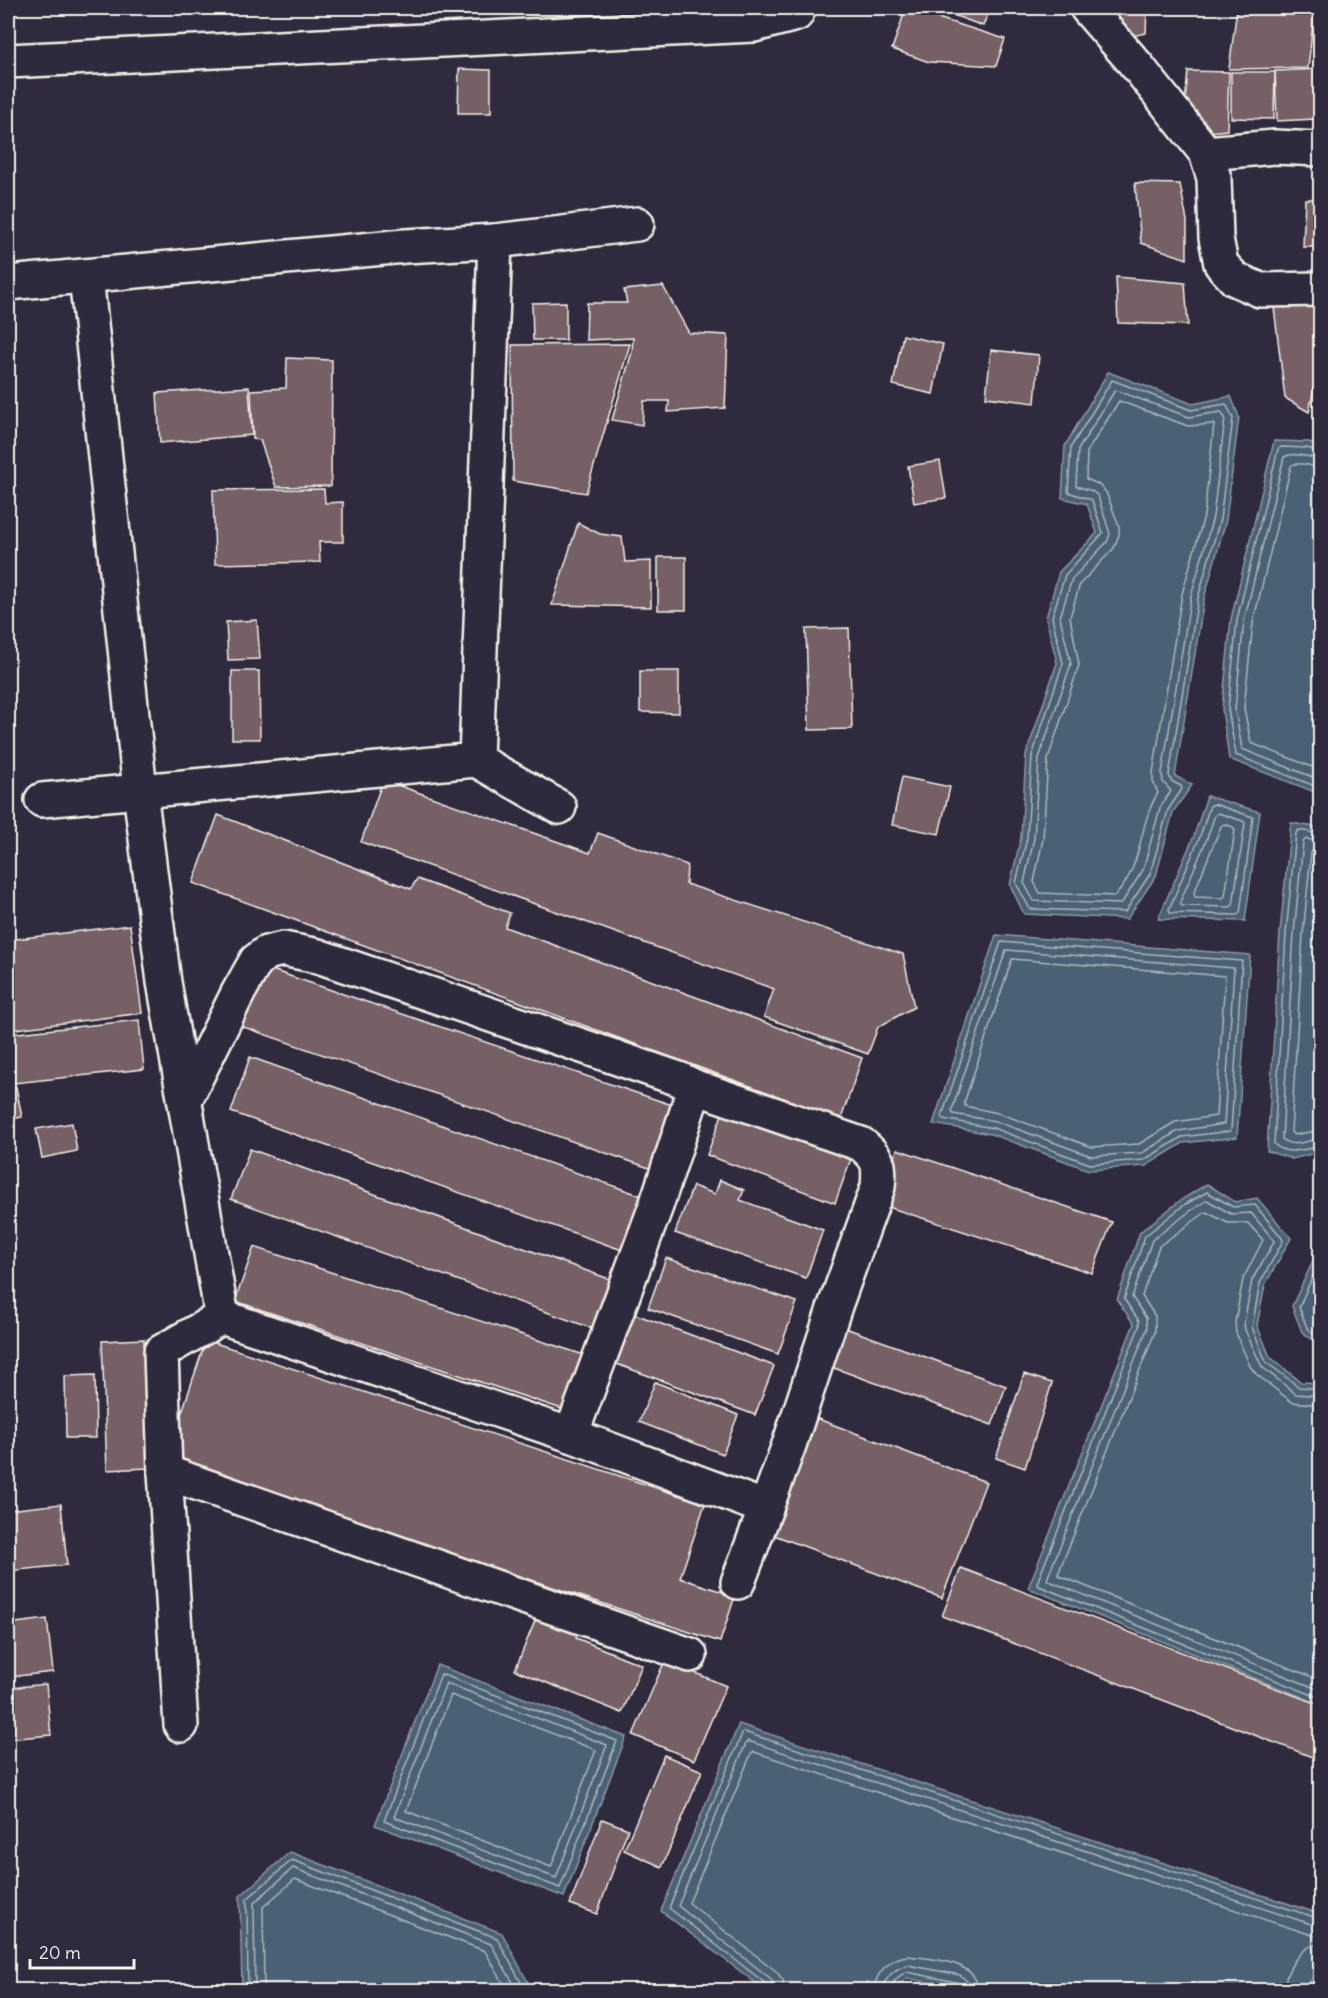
<svg xmlns="http://www.w3.org/2000/svg" width="1328" height="1998" viewBox="0 0 1328 1998" font-family="Delius,sans-serif">
<style>
.water{fill:#4a6074;stroke:#8e9aa2;stroke-width:1.5}
.lines{fill:none;stroke-linecap:round;stroke-linejoin:round}
.shore{stroke:#b0b7ba;stroke-width:1.5}
.building{fill:#766065;stroke:#f4f1e8;stroke-width:1.5}
.minor-casing{stroke:#f4f1e8;stroke-width:38}
.minor{stroke:#2f2a3d;stroke-width:33}
</style>
<rect width="100%" height="100%" fill="#2f2a3d"/>
<filter id="ink" filterUnits="userSpaceOnUse"><feTurbulence type="fractalNoise" baseFrequency=".0167" numOctaves="2"/><feDisplacementMap in="SourceGraphic" scale="12" xChannelSelector="R" yChannelSelector="G"/><feConvolveMatrix kernelMatrix="1 2 1 2 8 2 1 2 1" color-interpolation-filters="sRGB"/></filter>
<g filter="url(#ink)">
<g class="water">
<path d="M1108 372 1193 404 1231 396 1239 417 1226 520 1204 599 1175 776 1192 785 1173 812 1156 876 1127 919 1024 914 1010 885 1021 837 1026 755 1057 663 1046 618 1059 572 1097 533 1087 504 1062 498 1065 446Z"/>
<path d="M1274 441 1309 442 1320 447V794L1229 759 1222 709 1231 619Z"/>
<path d="M1207 796 1260 812 1245 921 1158 919 1194 836Z"/>
<path d="M1291 823 1320 828V1152L1292 1159 1267 1151 1280 932Z"/>
<path d="M996 935 1250 955 1237 1137 1183 1143 1146 1166 1089 1170 991 1134 933 1124Z"/>
<path d="M1207 1184 1235 1202 1257 1198 1291 1238 1265 1285 1257 1325 1270 1357 1301 1382 1320 1383V1704L1028 1588 1134 1324 1117 1300 1140 1232 1181 1200Z"/>
<path d="M1320 1246V1346L1302 1332 1292 1306Z"/>
<path d="M437 1665 626 1737 564 1897 375 1825Z"/>
<path d="M739 1724 1320 1914V1962L1306 1990H963L907 1978 895 1990H765L661 1911Z"/>
<path d="M290 1852 502 1933 532 1990H242L240 1896Z"/>
</g>
<g class="lines">
<g class="shore">
<path d="M1112 380 1191 410 1226 404 1233 418 1220 519 1198 598 1169 775 1171 781 1181 786 1182 789 1168 810 1150 874 1125 912 1030 909 1016 883 1027 838 1032 756 1063 663 1052 617 1065 575 1103 533 1092 500 1068 492 1071 447Z"/>
<path d="M1115 390 1189 417 1221 412 1225 418 1213 517 1191 596 1162 773 1163 782 1171 791 1160 808 1143 870 1121 904 1034 901 1024 883 1034 838 1039 758 1071 664 1060 617 1072 579 1107 542 1110 534 1098 496 1092 491 1076 486 1078 450Z"/>
<path d="M1119 401 1188 426 1214 424 1204 516 1182 594 1153 773V782L1158 793C1137 826 1145 863 1115 896L1040 893 1034 882 1043 839 1048 759 1079 665 1070 617 1080 584 1114 548 1119 535V526L1106 492 1098 484 1086 479 1087 452Z"/>
<path d="M1320 452 1307 448 1281 447 1278 449 1237 620 1228 709 1236 755 1320 788"/>
<path d="M1320 459C1308 458 1297 451 1284 457L1244 621 1235 709 1242 749 1320 780"/>
<path d="M1320 468 1304 464H1294L1291 466 1253 623 1244 708 1251 743 1320 770"/>
<path d="M1214 804 1253 817 1240 913 1237 915 1170 913 1169 909 1199 839 1210 806Z"/>
<path d="M1218 813 1243 821 1245 823 1233 905 1230 907 1182 906 1180 902 1206 841 1215 815Z"/>
<path d="M1224 824 1233 827 1235 830 1225 896 1223 898 1195 897 1194 893 1221 826Z"/>
<path d="M1320 834 1299 830 1296 833 1286 933 1274 1144C1287 1157 1304 1148 1320 1147"/>
<path d="M1320 841 1306 839 1303 842 1294 933 1282 1139C1293 1149 1307 1140 1320 1139"/>
<path d="M1320 851 1313 850 1311 853 1303 934 1291 1132 1294 1135 1320 1130"/>
<path d="M1001 942 1242 961 1231 1131 1182 1137 1144 1160 1090 1164 993 1128 943 1119 942 1116Z"/>
<path d="M1006 950 1234 968 1224 1124 1178 1131 1142 1153 1091 1156 995 1121 953 1114 952 1110Z"/>
<path d="M1012 959 1225 976 1216 1116 1175 1122 1139 1144 1092 1147 998 1113 965 1106 964 1103Z"/>
<path d="M1320 1260 1299 1307 1307 1328 1320 1339"/>
<path d="M1320 1389 1299 1387 1266 1362 1252 1327 1260 1283 1283 1241 1282 1238 1255 1205 1233 1207 1207 1192 1184 1205 1145 1236 1124 1299 1139 1321V1327L1037 1583 1039 1586 1320 1698"/>
<path d="M1320 1396 1296 1394 1262 1367 1245 1330 1244 1323 1252 1280 1274 1242 1273 1239 1251 1213 1231 1214 1207 1200 1189 1212 1152 1240 1132 1297 1146 1318 1147 1329 1047 1579 1049 1581 1320 1690"/>
<path d="M1320 1405 1292 1402 1256 1374 1250 1366 1236 1333 1235 1322 1243 1279 1263 1240 1248 1223H1228L1206 1212 1159 1246 1142 1296 1155 1316V1332L1058 1574 1060 1576 1320 1680"/>
<path d="M441 1674 617 1741 560 1888 384 1821Z"/>
<path d="M446 1683 607 1745 556 1878 394 1817Z"/>
<path d="M451 1695 596 1750 551 1867 406 1811Z"/>
<path d="M248 1990 247 1899 292 1860 497 1938 525 1990"/>
<path d="M255 1990 254 1903 293 1868 491 1944 517 1990"/>
<path d="M264 1990 263 1907 295 1879 485 1951 507 1990"/>
<path d="M767 1990 765 1983 669 1908 742 1734 744 1732 1320 1919"/>
<path d="M775 1990 774 1984 770 1978 678 1906 746 1743 748 1741 1320 1927"/>
<path d="M784 1990 783 1980 776 1971 689 1903 751 1754 754 1752 1312 1935 1320 1936"/>
<path d="M874 1990C875 1973 891 1957 908 1956 932 1959 977 1960 978 1990"/>
<path d="M883 1990C884 1978 896 1967 908 1965L960 1975 967 1981 969 1990"/>
<path d="M891 1990C891 1983 900 1974 907 1972L956 1982 960 1985 961 1990"/>
<path d="M1284 1990C1285 1971 1300 1945 1320 1944"/>
</g>
</g>
<g class="building">
<path d="M906 8 1005 39 996 66 929 62 892 49Z"/>
<path d="M934 8H990L983 26Z"/>
<path d="M1108 8H1147L1146 33 1127 37Z"/>
<path d="M1237 8 1314 14 1308 68 1229 69Z"/>
<path d="M459 69 491 70V113H458Z"/>
<path d="M1320 69V99H1315V119L1277 121 1275 71Z"/>
<path d="M1188 71 1229 72 1227 130 1200 133 1184 113Z"/>
<path d="M1231 72H1275L1274 119 1231 118Z"/>
<path d="M1135 183 1180 184 1187 221V259L1141 243Z"/>
<path d="M1305 199H1320V247H1303Z"/>
<path d="M1116 277 1185 283 1188 325 1118 323Z"/>
<path d="M663 286 689 333 728 335 725 408 668 412 669 401H644L642 425 612 420 632 352 633 338 586 340 587 303H627L624 290Z"/>
<path d="M566 302V340H533L532 303Z"/>
<path d="M1320 302V359L1309 412 1285 398 1274 307Z"/>
<path d="M903 335 943 344 933 394 893 385Z"/>
<path d="M630 344 586 493 513 481 512 345Z"/>
<path d="M991 350 1039 355 1035 403 986 397Z"/>
<path d="M287 358 332 360 331 486 276 487 260 440 253 439 251 390 286 388Z"/>
<path d="M249 387 252 435 160 443 157 393Z"/>
<path d="M940 461 946 498 914 503 908 466Z"/>
<path d="M324 489 325 503 343 502V542H319L320 562 215 564 213 490Z"/>
<path d="M578 523 600 534 622 537 625 562 651 561V607L552 605Z"/>
<rect x="658" y="557" width="28" height="53"/>
<path d="M257 620 260 659 228 660 226 622Z"/>
<path d="M849 628 852 729 809 730 806 629Z"/>
<path d="M232 671H259L260 739H232Z"/>
<path d="M640 671H679V713L640 712Z"/>
<path d="M902 777 950 787 939 834 892 825Z"/>
<path d="M383 780 590 853 598 833 687 865 686 884 903 954 914 1007 878 1027 868 1054 764 1017 774 989 361 842Z"/>
<path d="M218 815 411 889 417 879 510 913 505 927 862 1058 841 1119 193 883Z"/>
<path d="M130 925 142 1013 8 1030V940Z"/>
<path d="M257 965 675 1106 652 1169 235 1024Z"/>
<path d="M139 1020 144 1069 14 1083 9 1034Z"/>
<path d="M250 1057 642 1196 622 1250 231 1112Z"/>
<path d="M16 1087 22 1117 8 1120V1089Z"/>
<path d="M724 1109 852 1156 835 1203 707 1155Z"/>
<path d="M72 1123 77 1151 42 1158 36 1129Z"/>
<path d="M250 1149 612 1280 594 1329 231 1199Z"/>
<path d="M897 1149 1112 1222 1092 1273 879 1204Z"/>
<path d="M720 1180 744 1190 740 1200 823 1230 806 1278 675 1233 693 1186 715 1194Z"/>
<path d="M254 1247 584 1355 565 1410 235 1301Z"/>
<path d="M666 1258 797 1302 778 1354 648 1308Z"/>
<path d="M632 1313 774 1366 755 1415 614 1363Z"/>
<path d="M837 1325 1006 1386 992 1425 823 1364Z"/>
<path d="M144 1339 148 1468 107 1470 102 1341Z"/>
<path d="M206 1340 705 1504 680 1578 735 1596 720 1642 166 1460Z"/>
<path d="M1024 1374 1052 1383 1025 1468 996 1458Z"/>
<path d="M95 1375 96 1438H66L65 1376Z"/>
<path d="M655 1382 738 1415 723 1454 639 1422Z"/>
<path d="M810 1416 986 1482 942 1598 766 1532Z"/>
<path d="M61 1504 67 1565 8 1571V1510Z"/>
<path d="M961 1568 1320 1705V1760L942 1616Z"/>
<path d="M541 1606 583 1623 576 1638 642 1665 622 1713 515 1670Z"/>
<path d="M47 1619 53 1672 8 1677V1624Z"/>
<path d="M665 1660 726 1686 694 1760 633 1735Z"/>
<path d="M46 1684 51 1735 8 1739V1688Z"/>
<path d="M664 1755 702 1771 662 1867 624 1850Z"/>
<path d="M602 1819 628 1829 597 1914 570 1904Z"/>
</g>
<g class="lines">
<defs>
<g id="minor">
<path d="M1087 8 1138 67 1206 153 1214 178 1216 238 1221 264 1235 279 1260 290 1320 289"/>
<path d="M8 61 754 25 796 14 799 8"/>
<path d="M1206 153 1275 147 1320 149"/>
<path d="M495 241 637 224"/>
<path d="M86 276 140 791 164 982 222 1317 161 1352 165 1472 181 1725"/>
<path d="M8 283 405 246 495 241 476 760 42 800"/>
<path d="M476 760 559 807"/>
<path d="M186 1098 238 993 256 961 266 953 283 949 318 956 679 1079 695 1087 656 1206 571 1435"/>
<path d="M222 1317 571 1435 766 1508 789 1445 835 1306 878 1187C880 1163 879 1159 861 1144L695 1087"/>
<path d="M165 1472 690 1655"/>
<path d="M738 1582 766 1508"/>
</g>
</defs>
<use href="#minor" class="minor-casing"/>
<use href="#minor" class="minor"/>
</g>
</g>
<rect width="1328" height="1998" fill="none" stroke="#2f2a3d" stroke-width="30"/>
<rect x="15" y="15" width="1298" height="1968" fill="none" stroke="#f4f1e8" stroke-width="2" filter="url(#ink)"/>
<path d="M30 1959v9h104v-9" fill="none" stroke="#f4f1e8" stroke-width="3"/>
<text x="39" y="1959" font-size="18" fill="#f4f1e8" stroke="#2f2a3d" stroke-width="4.5" paint-order="stroke">20 m</text>
</svg>
